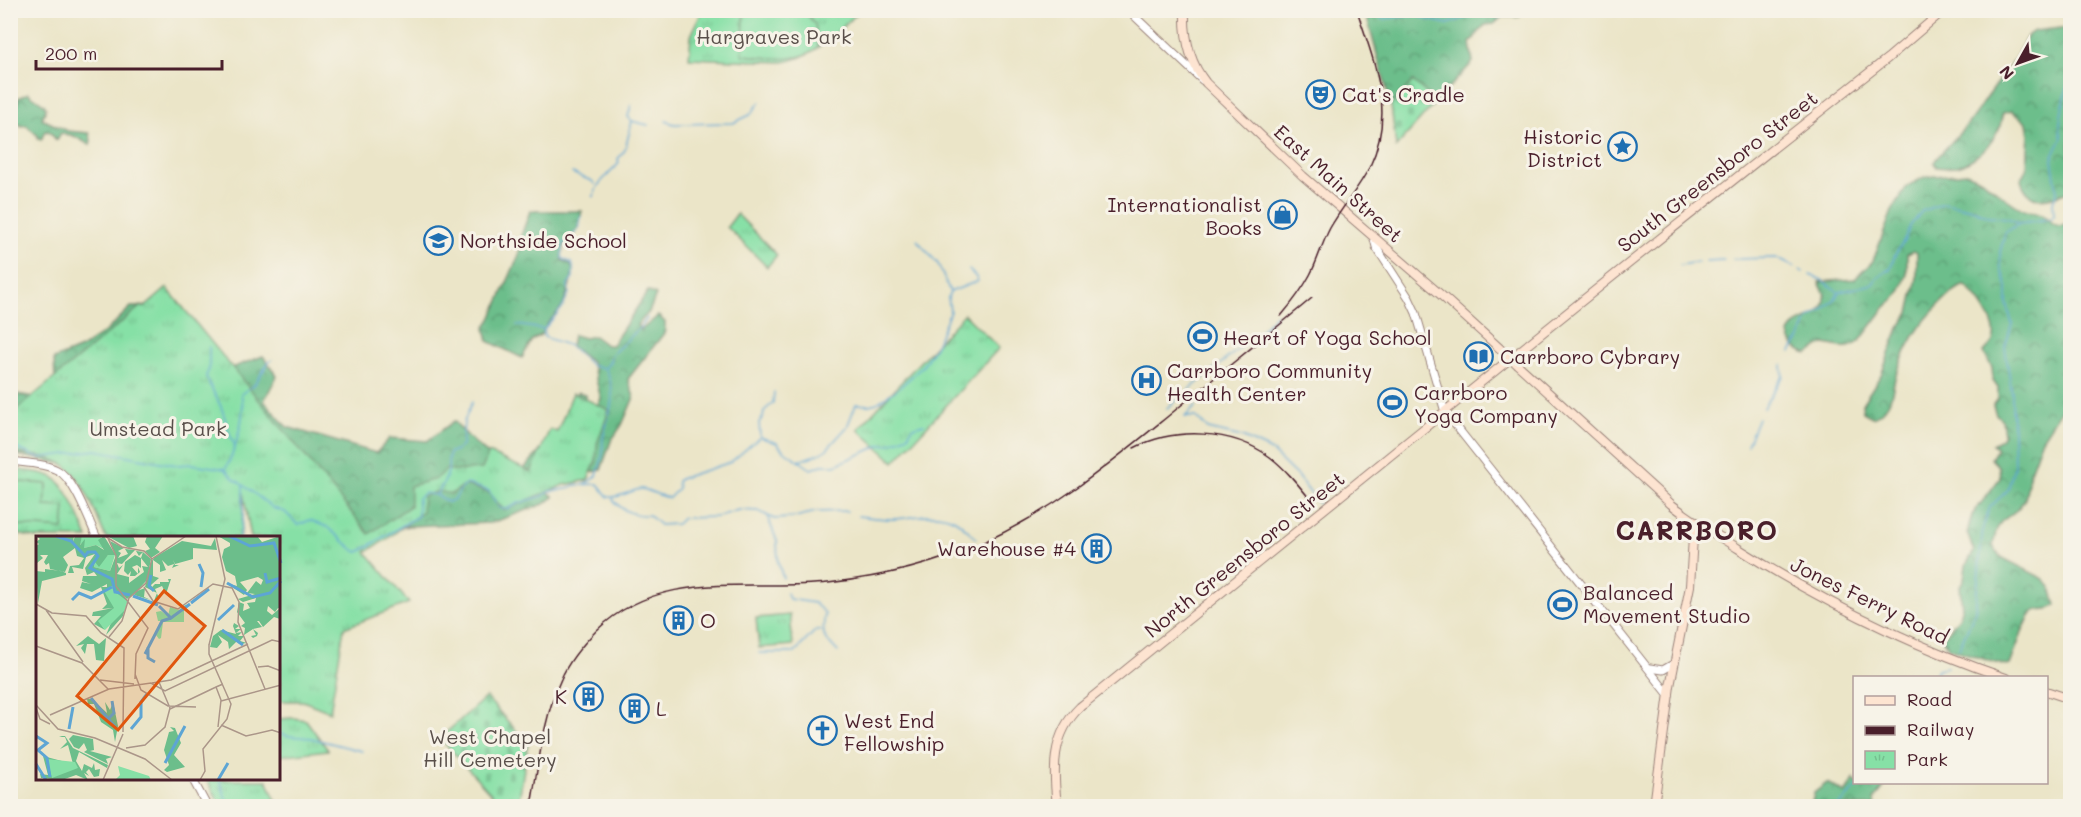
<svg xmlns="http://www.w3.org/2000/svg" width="2081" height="817" viewBox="0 0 2081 817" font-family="Mali,sans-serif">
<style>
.forest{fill:url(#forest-crowns);stroke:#5b6e5b;stroke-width:1.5}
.cemetery{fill:url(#cemetery-stones);stroke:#688068;stroke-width:1.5}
.park{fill:url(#park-tufts);stroke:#688068;stroke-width:1.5}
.pitch{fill:#86e0a6;stroke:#688068;stroke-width:1.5}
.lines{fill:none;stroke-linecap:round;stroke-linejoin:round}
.stream{stroke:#5da5d4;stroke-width:1.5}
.tertiary-casing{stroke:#9a827a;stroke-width:9}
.secondary-casing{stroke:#9a827a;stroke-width:10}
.tertiary{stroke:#fff;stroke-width:7}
.secondary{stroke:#fde4d1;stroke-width:8}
.rail{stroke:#4a1f2b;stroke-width:1.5}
.labels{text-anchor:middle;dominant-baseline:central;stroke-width:6;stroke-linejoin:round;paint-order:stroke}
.park-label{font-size:20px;fill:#594f4a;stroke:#f7f3e8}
.poi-label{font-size:20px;fill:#4a1f2b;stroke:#f7f3e8;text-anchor:start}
.street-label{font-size:20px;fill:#4a1f2b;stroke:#f7f3e8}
.district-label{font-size:26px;font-weight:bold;letter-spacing:1.5px;fill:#4a1f2b;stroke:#f7f3e8}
.inset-river{fill:none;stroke:#5da5d4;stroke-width:3}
.inset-road{fill:none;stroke:#ab9689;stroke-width:1.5}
.view{fill:#e0560e;fill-opacity:0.15;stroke:#e0560e;stroke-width:3}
.inset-edge{fill:none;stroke:#4a1f2b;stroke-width:3}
</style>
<defs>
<pattern id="forest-crowns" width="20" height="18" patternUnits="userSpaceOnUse" patternTransform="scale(1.5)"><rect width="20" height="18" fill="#6cbe8b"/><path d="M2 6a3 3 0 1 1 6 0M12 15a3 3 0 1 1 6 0" fill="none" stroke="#5b9a72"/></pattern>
<pattern id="cemetery-stones" width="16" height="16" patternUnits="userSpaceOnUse" patternTransform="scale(1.5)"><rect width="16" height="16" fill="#86e0a6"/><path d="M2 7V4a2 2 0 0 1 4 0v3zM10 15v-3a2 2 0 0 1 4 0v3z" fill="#75c08f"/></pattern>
<pattern id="park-tufts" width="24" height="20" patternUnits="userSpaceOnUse" patternTransform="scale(1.5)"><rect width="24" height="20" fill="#86e0a6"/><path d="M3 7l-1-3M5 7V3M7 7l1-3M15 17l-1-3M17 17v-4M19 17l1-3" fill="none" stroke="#75c08f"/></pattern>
</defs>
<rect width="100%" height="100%" fill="#f7f3e8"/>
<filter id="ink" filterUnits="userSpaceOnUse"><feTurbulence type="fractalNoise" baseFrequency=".0167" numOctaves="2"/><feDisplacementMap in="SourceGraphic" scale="12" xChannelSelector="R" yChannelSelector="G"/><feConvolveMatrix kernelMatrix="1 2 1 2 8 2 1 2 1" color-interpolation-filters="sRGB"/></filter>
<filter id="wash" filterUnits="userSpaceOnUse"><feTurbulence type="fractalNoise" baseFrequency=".008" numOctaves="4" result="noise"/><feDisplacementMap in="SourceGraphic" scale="24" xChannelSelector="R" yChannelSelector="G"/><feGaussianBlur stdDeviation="1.35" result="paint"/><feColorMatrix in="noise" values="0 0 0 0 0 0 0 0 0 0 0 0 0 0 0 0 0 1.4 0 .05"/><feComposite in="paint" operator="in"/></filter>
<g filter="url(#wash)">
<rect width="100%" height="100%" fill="#ebe5c8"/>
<g class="forest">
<path d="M1365 11H1525L1519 17H1502L1494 24 1485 25 1470 43 1473 62 1436 102 1413 81 1391 105Z"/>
<path d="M2070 27V191C2050 199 2029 207 2021 180L2027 166 2029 134 2027 123 2012 111 2003 113C2001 118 2001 126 1998 131 1987 152 1962 172 1937 167L1934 163 1936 159 1967 125 2013 62 2028 35 2034 31Z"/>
<path d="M28 93 45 105 46 109 42 119 68 131 89 133 91 140 90 145 74 136 61 133 57 140 55 139 50 132 45 131 41 140 38 139V136L26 125 22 126 13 121 11 107 17 106 18 98Z"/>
<path d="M1966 173C1990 180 2004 202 2027 211 2032 212 2037 211 2041 214 2055 222 2052 229 2070 224V396L2042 439 2030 471 2025 499 2018 509 2001 522 1996 531 1993 546 1999 556 2044 579 2051 587 2056 605C2050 612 2041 607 2034 612 2025 617 2015 654 2010 665L2006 666 1949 648 1942 639 1960 616 1962 609 1960 586 1964 579 1966 565 1974 551 1967 533 1972 515 2000 478 1999 467 1991 459 1997 449 1992 444 2001 439 2004 434 2002 420 1996 414 1993 406 1998 399V388L1993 381 1992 368 1984 352C1986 349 1991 345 1993 341 2000 324 1976 296 1965 285 1957 288 1949 295 1943 301 1918 325 1908 343 1896 375 1893 384 1893 393 1889 402 1885 409 1880 415 1872 417L1863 412 1862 404 1881 375 1899 328 1909 313 1917 278V253L1914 251 1907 254V274L1901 290 1895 298 1884 309 1859 342C1846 352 1837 345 1823 344L1808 354C1796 350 1791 346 1789 333 1796 316 1826 322 1825 295 1824 291 1820 286 1819 282L1855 279 1873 261 1892 211 1907 186 1925 177Z"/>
<path d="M530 211H582C580 217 580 225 577 230 569 241 561 245 562 260L570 264 573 270 572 278 563 306 547 324 541 335 532 340 522 358 488 341 485 328 491 319 519 255 521 236Z"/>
<path d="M648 291 656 295 649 312 637 325 641 330 658 316 665 322V332L628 379 634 397 622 425 611 441 601 470 584 474 589 419 601 399 592 363 571 346 573 335 585 338 594 336 606 345H612Z"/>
<path d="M153 306 229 369 263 356 277 376 264 401 287 427 376 453 390 438 427 441 454 421C474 444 492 461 522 471L549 441 559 434 573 397 578 392 586 395V408L543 487 554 497 544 504 491 523 408 526 350 541 269 523 222 485 78 467 11 454 10 393 41 398 55 382 54 359 81 348 106 331 131 307Z"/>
<path d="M1854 780V782L1887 783 1874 800 1876 806H1808L1812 803 1814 793 1827 783 1845 793Z"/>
</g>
<g class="cemetery">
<path d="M1413 81 1436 102 1396 147 1391 105Z"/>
<path d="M486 697 528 744 518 806H502L440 738Z"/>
</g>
<g class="park">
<path d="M702 11H860C837 31 815 58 783 62L689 58 691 36Z"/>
<path d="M737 214 777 255 767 267 727 227Z"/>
<path d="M167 288 369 534 410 506V486L436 479 447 469 453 471 482 469 489 453 531 472 550 429 557 432 573 393 609 410 597 444 596 461 588 480 564 485 504 510 488 492 465 485 451 494 438 491 423 496 422 512 387 539 366 552 409 603 344 628 330 712 303 701H280L279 538H251L243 492V513L240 538H106C96 516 83 474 61 463 46 455 27 455 11 452L10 415 141 306 144 308Z"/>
<path d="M964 314 999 348 894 462 858 429Z"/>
<path d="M10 469C24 471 41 471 53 477 68 485 81 522 88 538H37L11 533Z"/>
<path d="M790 615 793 645 759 648 756 618Z"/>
<path d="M293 718 306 720 328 750 279 756V719Z"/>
<path d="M207 780H267L278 806H221Z"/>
</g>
<g class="pitch">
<path d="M744 11H804L815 24 818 47C797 65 768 57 743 55Z"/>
<path d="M10 481 47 484 45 506 65 507 63 529 11 525Z"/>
</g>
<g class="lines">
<g class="stream">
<path d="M1376 10 1382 19 1416 15 1429 20 1448 24 1474 15 1499 17 1517 10"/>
<path d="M1368 14 1373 10"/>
<path d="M2069 41 2070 50"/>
<path d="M632 121 648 125"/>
<path d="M666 121 674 124 733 123 750 115 760 102"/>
<path d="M572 173 592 181 595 184"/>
<path d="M593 197C598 180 609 176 619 163L618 159 625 150 632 121 628 117 631 105"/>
<path d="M581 216 579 229 563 244 562 258 571 263 573 266V278L568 285 569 293 563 307 544 329V337L570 346 592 366 605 368C619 395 609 411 603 438 602 443 603 447 603 452 602 460 599 468 597 476L585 484"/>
<path d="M1733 259 1776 258 1794 267"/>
<path d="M1706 261 1724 260"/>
<path d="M1680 265 1698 262"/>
<path d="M1800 270 1803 272"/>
<path d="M1810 275 1822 280 1837 291"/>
<path d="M950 292 978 281 976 277 969 270"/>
<path d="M517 325 543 329"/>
<path d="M209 347V369L206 376C210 387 216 396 221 407 226 419 228 432 234 444"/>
<path d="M1791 352 1800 338 1808 319 1823 310 1834 300 1839 292 1873 284 1877 277 1890 269 1895 255 1904 241 1910 226 1922 211 1944 203 1972 209 1989 216 2007 218 2018 222"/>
<path d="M606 367 610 362 611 355 641 327 647 318"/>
<path d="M1196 406 1185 417H1196L1208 429 1242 437 1270 450 1297 476 1319 504"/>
<path d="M1167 408 1263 329 1276 314"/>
<path d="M1763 408 1783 376 1782 365"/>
<path d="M760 437 759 422 763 418 764 411 773 403 774 392"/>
<path d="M10 445 38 458 96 450 177 465 192 464 225 469 233 478 243 485V517L239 538"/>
<path d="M1747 445 1758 418"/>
<path d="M799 461 821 453 827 449 847 427 856 404 869 405 877 403 899 388 922 367 936 345 950 311 948 297 950 292 938 264 917 240"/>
<path d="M226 468C235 450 247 414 241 394L254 385 269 362 272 360"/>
<path d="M243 485 273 508 285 512 298 525 310 520 327 527 355 551 359 552 418 516V498L424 493 436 495 448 502 455 499 460 490 467 484 489 491 497 505 501 509H507L519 503 543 496 550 491 567 489 575 485 598 484 608 497C620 499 630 490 641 489 645 488 661 497 669 498L678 489 677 481 682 478 731 462 760 437 777 443 783 450 811 469 822 465H835L881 445 889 444 908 436C911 427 915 426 924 424"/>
<path d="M436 495C441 488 446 481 448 472 449 465 447 459 450 452L456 451 462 446 464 422 472 402"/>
<path d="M613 499C621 511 635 516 649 515L660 525 677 524 683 518 717 517 738 510 758 511 774 519 791 518 816 512 847 511"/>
<path d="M858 516C869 517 880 519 891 519 913 519 933 509 955 520 962 524 969 532 976 538"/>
<path d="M768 518 777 541 778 562 783 578"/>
<path d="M986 548 1002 555"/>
<path d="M787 593 789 599 814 603 825 613 823 630 825 638 838 652"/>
<path d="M1959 648 1975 611 1983 527 1990 507 2008 490 2014 466 2012 394 2005 347 2012 324 2007 303V287L2001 269 2000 252 2005 233 2019 223 2050 219 2054 215 2053 202 2057 191 2052 159 2062 137C2055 123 2069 90 2070 72"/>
<path d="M759 653H794L816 630H822"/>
<path d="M1934 678 1938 669 1947 667"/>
<path d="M279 733 288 736 311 738 362 751"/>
<path d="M220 780 228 806"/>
<path d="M1838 806 1863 782"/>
</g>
</g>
</g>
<g filter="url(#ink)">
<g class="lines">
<defs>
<g id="tertiary">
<path d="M1128 10 1202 80"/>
<path d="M1374 239 1376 247 1409 298 1416 313 1445 412 1669 695"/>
<path d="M10 461C25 463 43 463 57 470 74 478 89 521 97 538"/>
<path d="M1650 668 1663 670 1675 663"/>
<path d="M193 780 207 806"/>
</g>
<g id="secondary">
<path d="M1185 10C1184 37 1189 62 1206 83L1303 176 1441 295 1671 504C1692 521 1716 534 1739 549 1823 602 1912 646 2006 678"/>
<path d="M2046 691 2070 699"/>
<path d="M1057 806C1053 770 1051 735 1080 707 1348 490 1616 271 1888 58L1944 10"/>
<path d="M1654 806 1670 686 1690 586 1694 521"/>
</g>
</defs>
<use href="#tertiary" class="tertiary-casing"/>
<use href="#secondary" class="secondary-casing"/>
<use href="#tertiary" class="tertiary"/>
<use href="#secondary" class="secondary"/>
<g class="rail">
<path d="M1281 316C1292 303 1302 290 1310 275 1318 260 1322 243 1330 228 1342 207 1359 188 1370 166 1396 112 1374 63 1357 10"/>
<path d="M1134 448C1175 427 1232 429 1270 457 1287 470 1300 487 1314 504"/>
<path d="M531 806C538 767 544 715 561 679 569 660 583 644 597 630 661 568 748 591 828 583 881 577 936 564 984 542 1054 510 1108 465 1167 417 1215 377 1264 338 1312 298"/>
</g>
</g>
</g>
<defs>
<symbol id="theatre-ring" viewBox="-11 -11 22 22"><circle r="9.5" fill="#f7f3e8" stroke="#1f6fb2" stroke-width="1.5"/><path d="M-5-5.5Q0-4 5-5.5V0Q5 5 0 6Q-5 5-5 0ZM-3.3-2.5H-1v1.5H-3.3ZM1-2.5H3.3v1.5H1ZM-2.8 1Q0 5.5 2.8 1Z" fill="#1f6fb2"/></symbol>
<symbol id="sight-ring" viewBox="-11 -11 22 22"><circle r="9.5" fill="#f7f3e8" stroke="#1f6fb2" stroke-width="1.5"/><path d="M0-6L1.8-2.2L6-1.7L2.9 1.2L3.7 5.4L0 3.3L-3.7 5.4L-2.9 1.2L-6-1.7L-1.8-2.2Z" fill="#1f6fb2"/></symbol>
<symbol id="shop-ring" viewBox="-11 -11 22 22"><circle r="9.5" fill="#f7f3e8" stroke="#1f6fb2" stroke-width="1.5"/><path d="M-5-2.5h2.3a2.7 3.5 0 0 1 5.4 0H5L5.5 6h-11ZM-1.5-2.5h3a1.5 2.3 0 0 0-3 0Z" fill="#1f6fb2"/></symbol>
<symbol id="school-ring" viewBox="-11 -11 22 22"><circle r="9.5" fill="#f7f3e8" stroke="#1f6fb2" stroke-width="1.5"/><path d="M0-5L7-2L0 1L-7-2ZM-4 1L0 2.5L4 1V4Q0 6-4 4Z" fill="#1f6fb2"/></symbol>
<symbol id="stadium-ring" viewBox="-11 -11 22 22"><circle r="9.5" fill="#f7f3e8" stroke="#1f6fb2" stroke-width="1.5"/><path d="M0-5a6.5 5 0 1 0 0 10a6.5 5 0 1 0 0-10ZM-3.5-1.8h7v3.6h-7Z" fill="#1f6fb2"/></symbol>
<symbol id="library-ring" viewBox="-11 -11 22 22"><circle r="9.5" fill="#f7f3e8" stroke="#1f6fb2" stroke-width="1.5"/><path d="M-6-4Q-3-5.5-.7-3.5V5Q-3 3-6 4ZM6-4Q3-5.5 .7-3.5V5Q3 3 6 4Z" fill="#1f6fb2"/></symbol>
<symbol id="hospital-ring" viewBox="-11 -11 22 22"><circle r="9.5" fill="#f7f3e8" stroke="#1f6fb2" stroke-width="1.5"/><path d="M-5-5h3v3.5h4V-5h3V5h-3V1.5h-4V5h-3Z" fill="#1f6fb2"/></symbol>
<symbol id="building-ring" viewBox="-11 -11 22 22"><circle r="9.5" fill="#f7f3e8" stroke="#1f6fb2" stroke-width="1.5"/><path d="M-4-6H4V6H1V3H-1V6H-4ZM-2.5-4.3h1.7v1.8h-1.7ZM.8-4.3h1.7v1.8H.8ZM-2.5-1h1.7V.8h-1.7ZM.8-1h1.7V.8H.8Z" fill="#1f6fb2"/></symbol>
<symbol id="church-ring" viewBox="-11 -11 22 22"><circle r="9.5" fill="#f7f3e8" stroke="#1f6fb2" stroke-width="1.5"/><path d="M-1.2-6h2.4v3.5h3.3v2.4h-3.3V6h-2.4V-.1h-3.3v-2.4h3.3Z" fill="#1f6fb2"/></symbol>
</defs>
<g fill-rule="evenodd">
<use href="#theatre-ring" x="1304" y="78" width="33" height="33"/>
<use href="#sight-ring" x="1606" y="130" width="33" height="33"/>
<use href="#shop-ring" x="1266" y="198" width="33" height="33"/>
<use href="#school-ring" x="422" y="224" width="33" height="33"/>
<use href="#stadium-ring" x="1186" y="320" width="33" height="33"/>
<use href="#library-ring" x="1462" y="340" width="33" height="33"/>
<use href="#hospital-ring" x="1130" y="364" width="33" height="33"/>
<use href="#stadium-ring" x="1376" y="386" width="33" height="33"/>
<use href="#building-ring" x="1080" y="532" width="33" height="33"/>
<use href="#stadium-ring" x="1546" y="588" width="33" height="33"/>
<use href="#building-ring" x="662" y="604" width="33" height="33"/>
<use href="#building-ring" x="572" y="680" width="33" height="33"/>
<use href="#building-ring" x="618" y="692" width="33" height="33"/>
<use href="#church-ring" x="806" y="714" width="33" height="33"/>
</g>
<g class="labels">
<g class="park-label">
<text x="774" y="36">Hargraves Park</text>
<text x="158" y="428">Umstead Park</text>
<text x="490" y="736">West Chapel<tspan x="490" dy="23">Hill Cemetery</tspan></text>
</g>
<g class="poi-label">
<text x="1342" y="94">Cat's Cradle</text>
<text x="1602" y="136" text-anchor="end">Historic<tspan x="1602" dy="23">District</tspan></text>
<text x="1262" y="204" text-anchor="end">Internationalist<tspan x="1262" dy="23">Books</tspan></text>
<text x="460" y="240">Northside School</text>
<text x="1223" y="337">Heart of Yoga School</text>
<text x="1500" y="356">Carrboro Cybrary</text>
<text x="1167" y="370">Carrboro Community<tspan x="1167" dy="23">Health Center</tspan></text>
<text x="1414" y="392">Carrboro<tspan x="1414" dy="23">Yoga Company</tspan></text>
<text x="1076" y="548" text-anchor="end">Warehouse #4</text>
<text x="1583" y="592">Balanced<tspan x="1583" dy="23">Movement Studio</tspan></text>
<text x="700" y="620">O</text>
<text x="567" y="696" text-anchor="end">K</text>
<text x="656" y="708">L</text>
<text x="844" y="720">West End<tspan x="844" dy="23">Fellowship</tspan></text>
</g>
<g class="street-label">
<text transform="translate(1717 171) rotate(-38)">South Greensboro Street</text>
<text transform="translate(1339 183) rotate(42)">East Main Street</text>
<text transform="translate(1244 554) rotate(-39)">North Greensboro Street</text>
<text transform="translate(1870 600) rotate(26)">Jones Ferry Road</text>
</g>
<g class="district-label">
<text x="1697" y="530">CARRBORO</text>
</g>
</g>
<g transform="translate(36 536)">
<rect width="244" height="244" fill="#ebe5c8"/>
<path d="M46 0H64L70 14 60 9 48 12 46 7 43 9ZM72 19H79L74 35 58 31 59 25 63 27Z" fill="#86e0a6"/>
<path d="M0 0H38L37 6 39 0H46L44 9 49 3 48 12 60 9 68 14 62 4 68 0 79 18 74 5 88 12 82 15 85 17 82 22 92 18 89 13 99 14 86 28 81 27 83 32 87 29 81 38 93 41V47L108 36 106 30 112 31 105 22V32L101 29 96 31 102 38V31L104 36 99 40H94L95 35 92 39 88 35 89 26 99 19 105 22 107 16 103 20 100 15 107 16 115 23 111 44 101 55 109 52 108 61 115 64 98 59 100 56 91 63 83 54 91 65 87 80 70 99 77 82 63 85 69 94 58 88 65 80H56L57 76 77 72 66 73 71 68 65 51H71V48L56 56 44 52 46 46 55 48 46 45 47 40H61L58 36 51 39 49 32 59 18 50 21 47 33 36 31 38 37H32L34 30 43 29 48 22 41 20 39 12 27 21 32 29 29 36 14 33 13 27 10 29 8 26 12 19H4L7 22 1 27 0 10 3 8 0 6 4 3ZM72 19H80L74 35 58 31 59 26 63 31ZM71 0H97L101 10 93 12ZM111 0H127L119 12 124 16 115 22 109 15 114 13 109 6ZM182 0H221L226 6 244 0V73L242 72 239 76 232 70 231 75 236 79 243 73 244 83 238 81 227 91 223 85H221L226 91 217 93 222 97 221 100 217 102 215 100 220 99 217 93 208 99 209 92 205 90 209 87 201 76 203 66 208 68 207 75 214 72 211 67 219 66 220 62 207 66 202 63 219 58 211 57 220 45 225 49 227 44 222 41 204 46 211 54 208 59 190 47 201 50 199 40 190 35 186 21 188 13 194 10V7ZM179 2 181 14 157 12V23L139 28 137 24 139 29H143L136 32 138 28 132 30 126 24 130 34 124 36V29L117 24V40L123 42 115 49 116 51 119 48H124V46H133L132 43H135L130 58 126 50 119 53 123 62 118 65 121 57 109 51 115 26 119 21 146 5 175 10ZM9 33 25 35 30 37V39L6 45 2 67 0 35 9 36ZM198 87 203 90 199 93H205L200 97 206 96 202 100H208L204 105 211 107 203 108 202 104 193 113 192 106 182 99 186 106 181 112 174 111 177 100 185 94 200 98 197 90ZM52 100 63 108 70 102 68 125 60 124 58 108H51L49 118 45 112 48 108 40 110ZM51 163H56L71 177 69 166 74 174 77 166 82 190 79 206 77 194 65 186 58 168H52ZM134 191 139 192 145 207 138 219 149 231 131 236 128 234 133 229 128 214 133 196 138 195ZM37 199 57 203 58 214 54 215 76 221 70 223 72 228 48 216 51 214 48 207 43 213 38 211 33 203ZM26 200H29L37 212 72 229 71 232 43 216 40 225 46 235 48 228 56 232 58 227 59 234 64 233 63 240 58 241 53 233 50 236 53 240 48 237 52 244 40 239 26 244 5 242 4 238 12 239 7 220 37 228 32 209 24 213 31 206 29 201H23Z" fill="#6cbe8b" fill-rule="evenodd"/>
<path d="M77 49 78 55 91 65 89 74 69 94 62 85 78 72 68 55ZM154 68 148 71V86H127L125 102 123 103 120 99 126 85H122L120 76 125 75 132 80 134 71 143 74 149 69ZM82 230 113 240 115 244H79L84 239Z" fill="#86e0a6"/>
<path d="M11 223 39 226 42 232 16 242Z" fill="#86e0a6"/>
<path class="inset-river" d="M20 0 35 5 49 20 52 16H59L62 20 54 32 76 43 79 56 94 59M193 0 214 10 238 7 245 27M163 28 167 37 165 51M229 37 231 46 245 42M115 39 113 50 118 55M191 47 217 61 234 57 245 45M97 60 122 69M36 64 43 57 55 62 76 51M155 67 173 53M123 70 135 82 154 68M182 84 198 69M186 94 207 109M112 111V122L119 126M109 118 126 85 135 82M55 162 80 192M73 182 78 177 76 165M33 193 37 171M95 193 105 181V166L111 158M0 200 11 207 2 214 11 222 14 241M129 227 149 190M0 228 10 244M182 244 192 227"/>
<path class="inset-road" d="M69 0 86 11 108 15 116 23M71 0 80 20V50L112 92 100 118 99 143M108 51 117 65 142 73 177 48 196 52 203 66 202 86 229 153M0 68 16 77 50 80 65 97 88 112 87 196M10 74 47 126M73 101 86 85 93 62 110 47 116 23 150 0M173 109 189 43 180 0M0 110 46 127 72 153M222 131 232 130 245 135M99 138 105 154 132 170 160 171M64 144 98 148M116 147 135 144 212 108M185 165 245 149M0 169 22 193 59 202 109 223 136 244M0 172 4 183 14 188M134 173 180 151M14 179 73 153 115 147 129 155 236 104 245 106M185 189 210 200 236 194 245 197M182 191 185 164 180 151 187 148M90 212 109 209 129 191 134 172 123 146M67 244 87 198M164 244 169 235 167 213 191 183 195 168 173 118V108"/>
<path class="view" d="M128 55 169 90 82 194 41 160Z"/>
<rect width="244" height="244" class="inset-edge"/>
</g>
<rect width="2081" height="817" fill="none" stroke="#f7f3e8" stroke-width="36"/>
<rect x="1853" y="676" width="195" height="108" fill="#f7f3e8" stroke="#b29e9c" stroke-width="1.5"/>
<rect x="1865" y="696" width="30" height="9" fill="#fde4d1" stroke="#b29e9c" stroke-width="1.5"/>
<text x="1907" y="706" font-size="18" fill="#4a1f2b">Road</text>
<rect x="1865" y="726" width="30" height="9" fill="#4a1f2b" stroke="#b29e9c" stroke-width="1.5"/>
<text x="1907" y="736" font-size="18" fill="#4a1f2b">Railway</text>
<rect x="1865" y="751" width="30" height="18" fill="url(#park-tufts)" stroke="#b29e9c" stroke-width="1.5"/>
<text x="1907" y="766" font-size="18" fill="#4a1f2b">Park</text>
<g transform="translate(2018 63) rotate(230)" stroke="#f7f3e8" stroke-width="4.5" paint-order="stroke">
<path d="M0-4.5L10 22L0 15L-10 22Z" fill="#4a1f2b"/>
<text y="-9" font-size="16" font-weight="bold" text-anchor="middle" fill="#4a1f2b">N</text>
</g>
<path d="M36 60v9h186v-9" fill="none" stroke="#4a1f2b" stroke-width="3"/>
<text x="45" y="60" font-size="18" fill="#4a1f2b" stroke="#f7f3e8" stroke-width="4.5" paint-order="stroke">200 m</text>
</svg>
